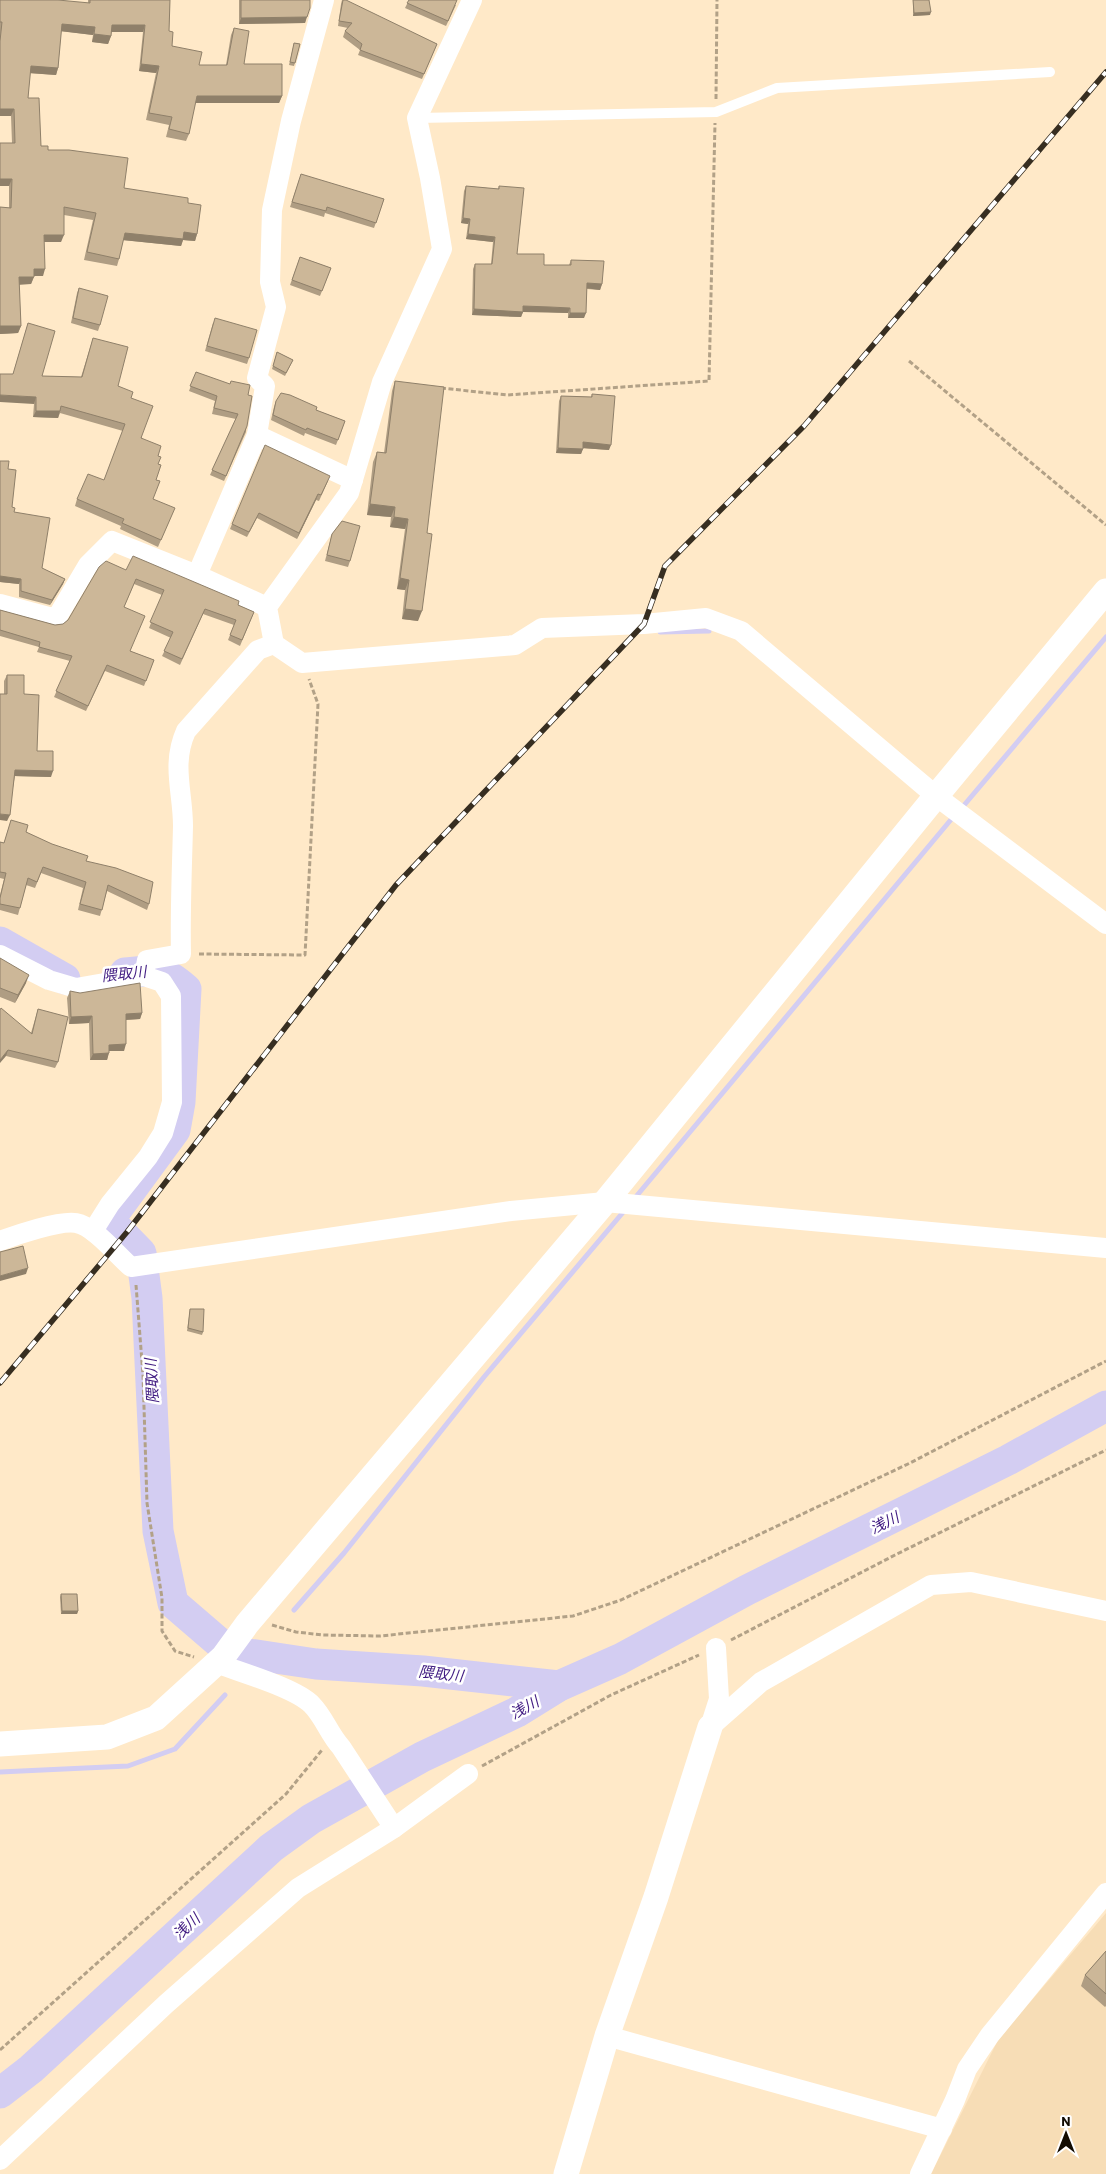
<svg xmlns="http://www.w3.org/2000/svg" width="1106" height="2174" viewBox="0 0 1106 2174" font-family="Barlow,'Noto Sans JP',sans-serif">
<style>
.built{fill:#f7ddb6}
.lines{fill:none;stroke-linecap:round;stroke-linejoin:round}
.stream{stroke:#d3cdf2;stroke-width:5}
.river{stroke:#d3cdf2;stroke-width:31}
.path{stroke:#b2a187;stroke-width:3;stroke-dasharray:5 2.5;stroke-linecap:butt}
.service{stroke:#fff;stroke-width:10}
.minor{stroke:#fff;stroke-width:20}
.tertiary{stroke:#fff;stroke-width:25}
.rail-casing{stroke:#372e21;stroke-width:5.5}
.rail{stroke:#fff;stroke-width:4;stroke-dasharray:11;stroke-linecap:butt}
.wall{fill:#af9d83}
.shaded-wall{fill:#8f806a}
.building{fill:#ccb798;stroke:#8f806a}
.labels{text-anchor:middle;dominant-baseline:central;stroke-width:5;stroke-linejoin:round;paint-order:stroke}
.water-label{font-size:15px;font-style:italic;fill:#411c82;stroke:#fff}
</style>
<rect width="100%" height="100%" fill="#ffe9c8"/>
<path class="built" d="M1106 1913V2174H931L998 2040Z"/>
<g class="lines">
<g class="stream">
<path d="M660 632 709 631"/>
<path d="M960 810 1106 637"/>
<path d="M634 1199 954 816"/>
<path d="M294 1610 344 1553 484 1377 625 1210"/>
<path d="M0 1772 128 1766 175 1749 225 1695"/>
</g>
<g class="river">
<path d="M0 942 65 979"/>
<path d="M125 973C157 970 160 967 186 989L180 1102 175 1130 109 1220 141 1253 147 1298 158 1531 173 1603 223 1646 242 1653 316 1664 423 1671 559 1686"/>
<path d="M0 2093 31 2069 271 1848 311 1819 422 1757 517 1712 559 1686 620 1659 747 1590 1008 1460 1106 1406"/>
</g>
<g class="path">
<path d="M716 99 717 0"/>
<path d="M909 361 1106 525"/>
<path d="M441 388 507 395 709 381 715 123"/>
<path d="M199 954 305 955 318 704 309 679"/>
<path d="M136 1285 143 1375 147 1503 162 1598V1631L175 1651 194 1657"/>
<path d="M272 1625 296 1632 323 1635 380 1636 573 1616 621 1600 910 1463 1106 1361"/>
<path d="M731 1640 895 1555 1106 1450"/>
<path d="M482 1766 611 1695 699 1655"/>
<path d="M0 2050 286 1794 322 1750"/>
</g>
<path class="service" d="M417 118 716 112 777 88 1050 72"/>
<g class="minor">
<path d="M324 0 291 121 272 210 270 282 276 307 257 378 265 386 257 435 353 480"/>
<path d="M472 0 417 118 430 178 442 249 382 382 349 493 267 607 274 644 302 663 515 645 542 628 644 624 706 618 741 631 936 796 1106 924"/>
<path d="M257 435 197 575 267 607"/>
<path d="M0 604 56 619 88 565 112 541 197 575"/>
<path d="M0 955 49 980 76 988 144 976"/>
<path d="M93 1231 110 1204 148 1157 163 1133 172 1102 171 996 162 982 144 976 147 960 181 954C180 911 182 869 183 826 183 792 171 764 186 731L258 650 274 644"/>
<path d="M0 1241C16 1235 60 1220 76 1223 94 1226 117 1255 131 1267L511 1211 605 1202 1106 1248"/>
<path d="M216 1663C239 1672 296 1688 312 1705 324 1717 329 1734 341 1747L394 1828"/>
<path d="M710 1727 761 1682 931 1585 971 1582 1106 1611"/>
<path d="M710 1727 719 1699 716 1648"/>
<path d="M607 2036 942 2129"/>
<path d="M0 2160 166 2004 298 1888 394 1828 468 1774"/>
<path d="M920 2174 955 2100 967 2069 990 2035 1106 1893"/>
</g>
<g class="tertiary">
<path d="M0 1744 107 1737 156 1718 223 1657 247 1624 605 1202 936 796 1106 591"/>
<path d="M566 2174 607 2036 656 1897 710 1727"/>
</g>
<defs>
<path id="rail" d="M0 1383 127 1232 396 885 644 624 665 566 804 426 1106 72"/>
</defs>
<use href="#rail" class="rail-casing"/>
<use href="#rail" class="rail"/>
</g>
<g class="wall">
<path d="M0 0 88 3V0H170L169 31 172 46 199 65H226L231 35 234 28 244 64 282 96 279 103H195L189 134 186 141 166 137 169 125 146 120 156 73 139 71 143 32H111V36L108 44 92 42 93 35 61 31 58 68 56 75 30 73 28 98 41 146 124 188 188 203 197 234 195 241 183 240 181 246 123 240 119 259 117 266 84 260 93 220 64 215 61 242H44L43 276H34L31 284H19L21 326 18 333 0 334V207L9 208V186H0V143H12L11 116H0Z"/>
<path d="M239 0H310L305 23 239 24Z"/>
<path d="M342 0 437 44 422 79 358 55 360 50 343 37 345 31 348 28 338 26 341 4Z"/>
<path d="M409 0 456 5 446 26 405 8Z"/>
<path d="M913 0H929L930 15 913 16Z"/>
<path d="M294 43 300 44 294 66 289 65Z"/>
<path d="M299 180 384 199 374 228 325 213 324 217 290 207Z"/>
<path d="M466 186 498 189 499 186 517 254 544 265H569L571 260 602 284 600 290 587 289 584 318H568V313L548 312H523L521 317 472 315 473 269 475 264H491L493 242 466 239 468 224 461 223 464 191Z"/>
<path d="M300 257 331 268 320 296 290 285Z"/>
<path d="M79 288 100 325 98 331 71 323 77 293Z"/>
<path d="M28 323 42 376 81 377 93 338 118 386 131 398 142 438 158 456V464L153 499 172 514 158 547 120 529 121 526 75 506 77 499 104 480 123 431 60 413 58 418 33 417 34 404 13 374Z"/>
<path d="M213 323 249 358 247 364 205 351Z"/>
<path d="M277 352 293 360 285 376 272 369Z"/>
<path d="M196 372 248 395 246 432 224 481 210 475 236 419 212 414 215 401 189 391Z"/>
<path d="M395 381 427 533 418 621 402 619 405 590 397 589 405 529 390 527 391 517 367 515 373 462 377 452 384 453 392 391Z"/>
<path d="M592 394 609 450 583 448 581 454 556 453 559 401 561 396 591 397Z"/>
<path d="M276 401 316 410 345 421 336 445 305 433 304 436 271 420 274 407Z"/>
<path d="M0 461 8 469 12 507 14 512 42 568 65 579 63 584 50 605 19 597V584L0 582Z"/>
<path d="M328 481 319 501 316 500 297 539 257 518 247 537 230 529 232 524Z"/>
<path d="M332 534 350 561 348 567 325 561Z"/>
<path d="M126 570 238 605 254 612 240 646 228 640 234 625 203 614 180 665 162 656 171 638 149 628 162 595 134 584 124 607 130 651 154 660 144 686 105 671 86 711 54 697 70 661 37 652 39 647 0 636V610L55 625 63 624Z"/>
<path d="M7 675 24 694 37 751 51 777 15 776 7 821 4 694V681Z"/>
<path d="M11 820 26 832 86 861 149 904 147 910 107 891 100 916 78 910 83 888 41 873 35 888 26 885 18 915 0 910V895L4 879 0 878V842L4 843Z"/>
<path d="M0 958 26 983 15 1003 0 997Z"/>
<path d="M70 991 142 1013 140 1019 126 1020 124 1051H109L107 1060H90L89 1023 69 1024 67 998Z"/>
<path d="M38 1009 58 1062 55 1068 6 1056 0 1010 31 1033Z"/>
<path d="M190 1309 203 1332 202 1335 187 1331Z"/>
<path d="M61 1594 78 1611 77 1614H61L60 1597Z"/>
<path d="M1106 1951V2006L1105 2007 1081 1986 1085 1975Z"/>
</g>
<g class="shaded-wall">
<path d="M931 12 930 15 913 16 914 13Z"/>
<path d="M307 17 305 23 239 24 241 18Z"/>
<path d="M62 24 95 27 93 35 59 31Z"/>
<path d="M112 25H145L143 32H109Z"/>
<path d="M94 34 111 36 108 44 92 42Z"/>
<path d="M141 64 159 66 156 73 139 71Z"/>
<path d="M31 66 58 68 56 75 28 73Z"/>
<path d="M197 96H282L279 103H194Z"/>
<path d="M0 109H14L11 116H0Z"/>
<path d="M0 179H12L9 186H0Z"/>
<path d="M463 218 470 219 468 224 461 223Z"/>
<path d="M184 232 197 234 195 241 183 240 181 246 122 240 125 233Z"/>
<path d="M468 234 495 237 493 242 466 239Z"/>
<path d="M44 235H64L61 242H42Z"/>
<path d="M34 269H45L43 276H31Z"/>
<path d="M19 277H34L31 284 17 285Z"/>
<path d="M587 283 602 284 600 290 585 288Z"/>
<path d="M523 306 570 308 568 313 523 312 521 317 472 315 474 309Z"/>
<path d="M570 313H586L584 318H568Z"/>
<path d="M0 326H21L18 333 0 334Z"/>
<path d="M0 395 36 397 34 404 0 402Z"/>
<path d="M36 411H60L58 418 33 417Z"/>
<path d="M583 442 611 445 609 450 581 448Z"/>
<path d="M558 448 583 449 581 454 556 453Z"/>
<path d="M318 494 316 500 297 539 299 533Z"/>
<path d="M370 504 395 507 391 517 367 515Z"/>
<path d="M394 517 408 519 405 529 390 527Z"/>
<path d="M0 576 21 579 19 584 0 582Z"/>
<path d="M400 578 409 580 405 590 397 589Z"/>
<path d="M65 579 63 584 50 605 52 600Z"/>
<path d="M405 609 422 611 418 621 402 619Z"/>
<path d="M15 770 53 771 51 777 13 776Z"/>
<path d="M0 814 10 815 7 821 0 820Z"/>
<path d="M29 975 26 983 15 1003 18 995Z"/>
<path d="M142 1013 140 1019 123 1020 126 1014Z"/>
<path d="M92 1016 89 1023 69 1024 71 1017Z"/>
<path d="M126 1044 124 1051H107L109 1045Z"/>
<path d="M8 1050 6 1056 0 1063V1060Z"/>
<path d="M109 1053 107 1060H90L93 1054Z"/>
<path d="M28 1268 26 1274 0 1281V1276Z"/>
<path d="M62 1611H78L77 1614H61Z"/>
</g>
<g class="building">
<path d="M0 0H58L90 3V0H170L169 31 173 32 172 46 202 52 199 65H227L234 28 249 31 244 64H282V96H197L189 134 169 129 172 117 149 113 159 66 141 64 145 25H112L111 36 94 34 95 27 62 24 58 68 31 66 28 98H39L41 146H48V150H69L128 158 124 188 188 198V203L201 205 197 234 184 232 183 239 125 233 119 259 87 252 96 213 64 207V235H44L45 269H34V277H19L21 326H0V207L11 208 12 179H0V143H15L14 109H0V41L2 22H0Z"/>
<path d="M241 0H310V8L307 17 241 18Z"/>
<path d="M343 0H346L437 44 424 74 360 50 362 44 345 31 352 23 339 21Z"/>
<path d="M409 0H457L448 21 407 3Z"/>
<path d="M913 0H929L931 12 914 13Z"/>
<path d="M294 43 300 44 295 63 290 62Z"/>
<path d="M301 174 384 199 376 223 327 207 326 211 292 202Z"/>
<path d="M466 186 499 189V186L524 188 517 254H544V265H571V260L604 261 602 284 587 283 586 313H570V308L550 307 523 306V312L474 309 475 264H492L495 237 468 234 470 219 463 218Z"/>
<path d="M300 257 331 268 322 291 292 280Z"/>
<path d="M79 288 108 296 100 325 73 318Z"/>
<path d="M215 318 257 330 249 358 207 346Z"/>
<path d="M28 323 55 331 42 376 82 377 93 338 128 347 118 386 133 392 131 398 153 406 141 438 161 446 158 456 161 457 158 464 161 465 156 480 160 481 153 499 175 508 161 540 122 523 124 519 77 499 88 474 104 480 125 424 61 406 60 411H36V397L0 395V374H13Z"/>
<path d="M277 352 293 360 286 373 273 366Z"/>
<path d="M196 372 230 384 231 381 250 385 248 395 252 396 247 426 226 476 212 470 238 414 214 408 217 396 190 386Z"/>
<path d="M395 381 444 387 427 533 432 534 422 611 405 609 409 580 400 578 408 519 394 517 395 507 370 504 377 452 386 453Z"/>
<path d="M281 393 290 395 317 407 316 410 345 421 338 440 307 428 306 430 273 415 276 401Z"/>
<path d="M592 394 615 396 611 445 583 442V449L558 448 561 396 592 397Z"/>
<path d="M265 445 330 476 321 495 318 494 299 533 259 513 249 532 232 524Z"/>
<path d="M0 461H9L8 469 16 470 12 507 15 508 14 512 50 518 42 568 65 579 52 600 21 591V579L0 576Z"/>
<path d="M342 521 360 526 350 561 327 555 332 534Z"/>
<path d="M133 556 239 601 238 605 254 612 242 640 230 635 236 620 205 609 182 659 164 651 173 632 150 622 164 590 136 579 124 607 145 616 130 651 154 660 146 681 107 665 88 706 56 691 72 656 39 647 40 642 0 630V610L55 625 63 624 68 620 99 567 106 561 126 570Z"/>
<path d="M7 675H24V694L39 695 37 751H53V771L15 770 10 815 0 814V694H7Z"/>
<path d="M11 820 28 825 26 832 52 844 88 856 86 861 116 868 153 882 149 904 108 885 102 910 80 904 86 882 43 867 37 882 28 878 20 908 0 904V898L6 873 0 872V842L4 843Z"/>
<path d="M0 958 29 975 18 995 0 988Z"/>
<path d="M140 983 142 1013 126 1014V1044L109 1045V1053L93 1054 92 1016 71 1017 70 991 80 993Z"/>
<path d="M1 1008 32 1034 38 1009 68 1017 58 1062 8 1050 0 1060V1010Z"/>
<path d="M23 1246 28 1268 0 1276V1252Z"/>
<path d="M190 1309H204L203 1332 188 1328Z"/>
<path d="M61 1594H77L78 1611H62Z"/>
<path d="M1106 1951V1994L1085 1975Z"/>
</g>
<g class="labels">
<g class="water-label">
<text transform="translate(124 973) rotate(-6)">隈取川</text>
<text transform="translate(151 1381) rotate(-93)">隈取川</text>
<text transform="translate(884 1522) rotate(-26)">浅川</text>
<text transform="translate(441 1673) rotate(6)">隈取川</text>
<text transform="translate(524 1707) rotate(-29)">浅川</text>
<text transform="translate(186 1926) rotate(-43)">浅川</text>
</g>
</g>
<g transform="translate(1066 2134)" stroke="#ffffff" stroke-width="4" paint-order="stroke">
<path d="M0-4L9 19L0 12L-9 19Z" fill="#120b02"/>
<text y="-8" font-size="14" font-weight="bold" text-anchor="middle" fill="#120b02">N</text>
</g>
</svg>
